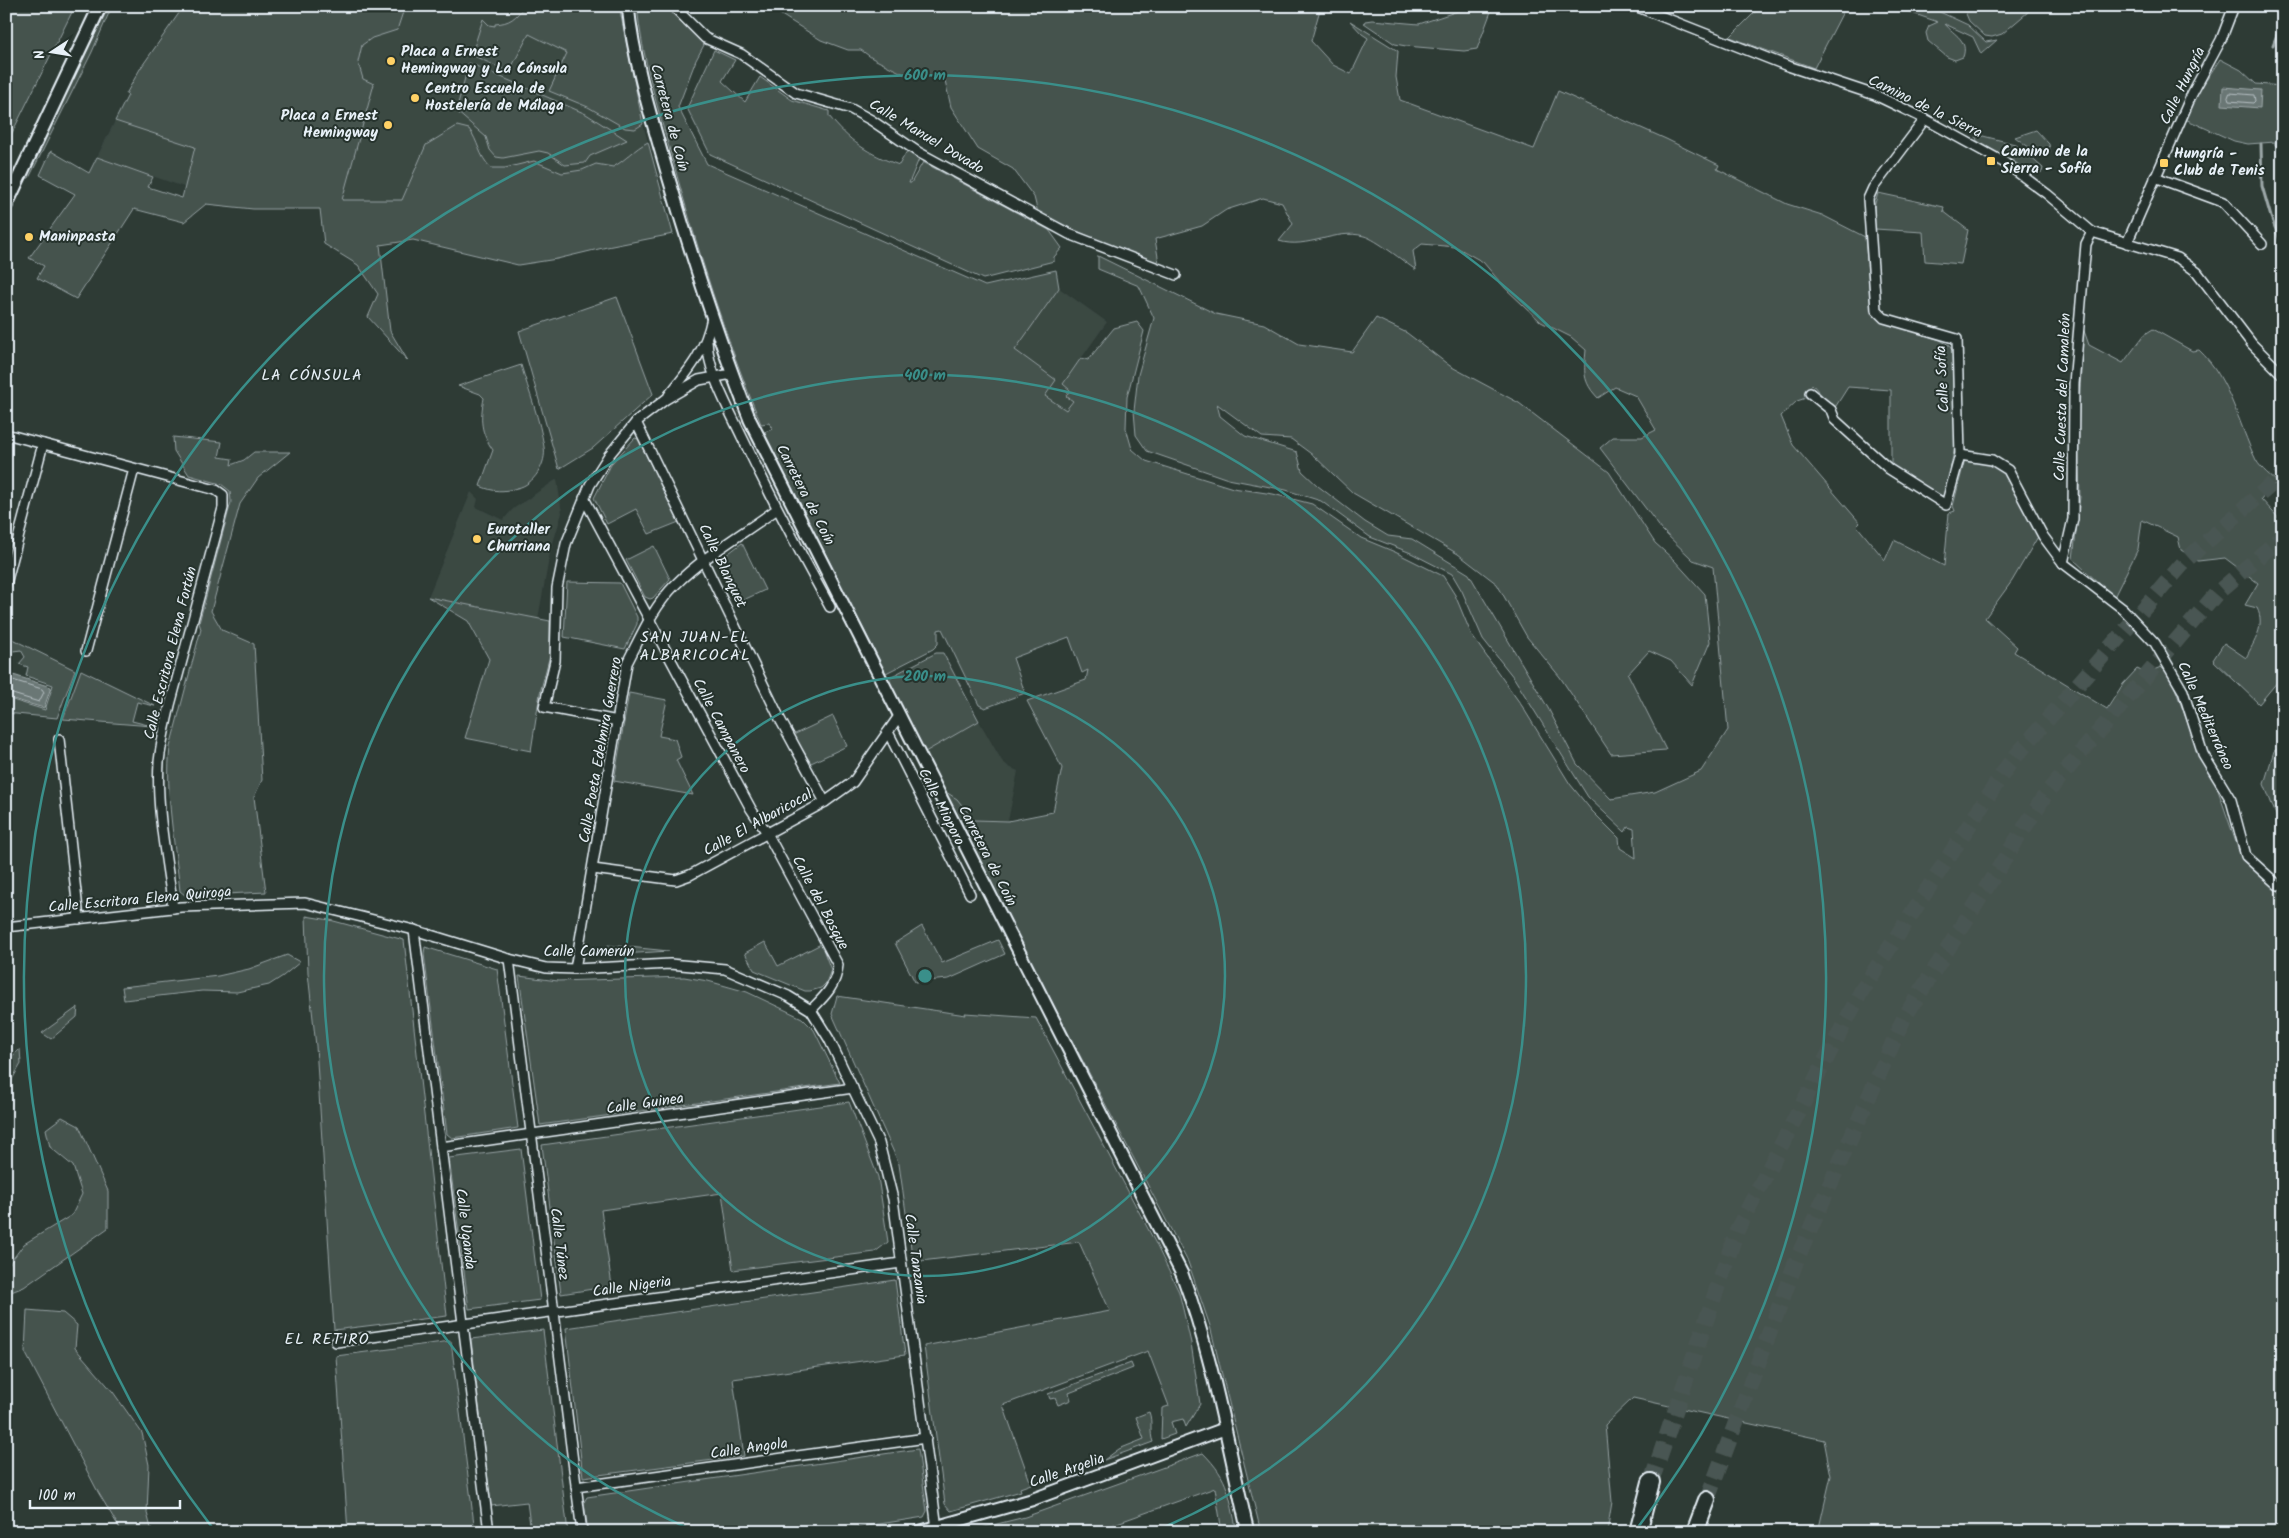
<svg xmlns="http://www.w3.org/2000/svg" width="2289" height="1538" viewBox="0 0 2289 1538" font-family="Kalam,sans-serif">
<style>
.built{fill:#3b4843}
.green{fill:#45524e;stroke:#96a2a3}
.water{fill:#6b7775;stroke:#9da8a9}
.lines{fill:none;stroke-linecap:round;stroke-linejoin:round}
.shore{stroke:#b6c0c4;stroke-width:1}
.stream{stroke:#9da8a9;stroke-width:3}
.motorway-tunnel{stroke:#4a5652;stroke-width:16;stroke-dasharray:16 8;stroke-linecap:butt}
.minor-casing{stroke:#e8f1f8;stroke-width:12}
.tertiary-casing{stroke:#e8f1f8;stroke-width:15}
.secondary-casing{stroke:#e8f1f8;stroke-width:16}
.motorway-casing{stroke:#e8f1f8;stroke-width:20}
.minor{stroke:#26332d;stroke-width:9}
.tertiary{stroke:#26332d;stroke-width:11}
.secondary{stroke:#26332d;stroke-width:12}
.motorway{stroke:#26332d;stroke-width:16}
.ring{fill:none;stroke:#3a8f8a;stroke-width:2.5}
.poi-dot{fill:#ffd166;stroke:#26332d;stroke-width:2}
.labels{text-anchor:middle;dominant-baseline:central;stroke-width:4;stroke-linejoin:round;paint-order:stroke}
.poi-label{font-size:15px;font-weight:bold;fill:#e8f1f8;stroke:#26332d;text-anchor:start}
.street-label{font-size:15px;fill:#e8f1f8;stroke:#26332d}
.neighbourhood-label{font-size:16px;letter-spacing:1px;fill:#e8f1f8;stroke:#26332d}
.centre{fill:#3a8f8a;stroke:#26332d;stroke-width:2.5}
.ring-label{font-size:15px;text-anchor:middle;font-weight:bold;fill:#3a8f8a;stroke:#26332d;stroke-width:4;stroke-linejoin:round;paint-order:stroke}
</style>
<rect width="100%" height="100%" fill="#2e3b35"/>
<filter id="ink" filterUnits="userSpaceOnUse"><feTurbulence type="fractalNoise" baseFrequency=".02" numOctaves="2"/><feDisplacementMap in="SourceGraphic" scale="10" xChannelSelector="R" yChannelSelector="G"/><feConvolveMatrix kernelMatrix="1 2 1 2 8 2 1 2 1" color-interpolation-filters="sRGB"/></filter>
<g filter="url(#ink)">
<g class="built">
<path d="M184 6H619L643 124 673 234 607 247 557 259 518 265 486 258 342 200 221 197 184 187 97 157 128 95 126 94 140 69Z"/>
<path d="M1059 288 1107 322 1063 384 1070 390 1073 400 1066 410 1045 396 1056 380 1015 350Z"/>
<path d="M557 479 562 513 550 553 538 619 428 597 471 492 478 499 476 507 503 520 513 509Z"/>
<path d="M979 721 1002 761 1009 767 1018 771 1008 821 974 820 957 799 946 792 925 752Z"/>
</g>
<g class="green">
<path d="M14 6H75L6 145V31Z"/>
<path d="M109 6H112L92 52 29 178H25Z"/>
<path d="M184 6H405L397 30 372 38 362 45 358 62 363 79 374 84 342 200H402L426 145 457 126 469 129C479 142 478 155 491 168H505L534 161 562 173 582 170 596 164 613 167C626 160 634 149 648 142L673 234 607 247 557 259 518 265 413 240 380 245 390 331 408 361 368 317 378 294 358 265 324 244 320 209H253L206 204 184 222 134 209 76 299 37 278 44 266 29 258 75 194 40 175 51 151 89 173 97 157 153 177 148 187 182 198 195 147 115 121 128 95 126 94 140 69Z"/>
<path d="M524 6H619L643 124 635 129 625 128 588 107 549 91 567 53 529 34 509 72 474 56 473 50 483 19 489 25 495 26V24C510 23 516 18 524 6Z"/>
<path d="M637 6H666L704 45 696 60 678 107 707 164 985 286 1056 270 1059 288 1015 350 1056 380 1045 396 1066 410 1073 401 1066 396 1070 390 1063 384 1081 358 1088 360 1114 328 1137 322 1144 331 1127 397 1126 428 1132 449 1146 461 1233 488 1273 494 1312 504 1361 538 1395 552 1443 576 1455 595 1472 636 1522 706 1570 784 1592 811 1619 838 1620 848 1636 858 1634 829 1628 827 1625 832 1588 797 1514 678 1483 639 1462 591 1452 574 1411 553 1370 537 1321 501 1286 490 1228 479 1147 451 1136 435 1134 411 1138 375 1154 318 1139 286 1098 269V256L1216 314 1264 324 1299 344 1352 352 1376 318 1407 333 1450 366 1519 403 1609 472 1655 543 1674 560 1705 594 1710 642 1692 685 1671 661 1649 651 1628 674 1666 750 1611 754 1560 677 1527 637 1497 584 1458 554 1353 493 1314 456 1291 439 1262 437 1217 404 1220 416 1245 436 1297 452 1302 471 1318 486 1365 522 1388 536 1412 539 1469 574 1548 708 1577 764 1611 799 1655 792 1701 771 1728 730 1713 567 1693 560 1662 530 1600 448 1613 437H1642L1656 430 1636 396 1615 387 1598 398C1582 381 1584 372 1586 350L1571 337 1541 322 1505 288 1483 262 1456 247 1422 244 1413 251 1416 270C1404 262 1376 239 1364 236 1336 228 1307 250 1279 241L1293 224 1282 203 1263 198 1226 210 1202 226 1155 239 1159 263 1097 240 1038 213 1034 197 1013 169 978 149 951 107 944 76 906 75 872 58 861 50H848L821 40 767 6H1321L1311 41 1333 65 1351 74 1368 38 1362 34 1350 21 1398 51 1396 77 1400 100 1534 149 1558 91 1666 139 1719 165 1717 169 1787 204 1822 215 1865 237 1871 308 1879 320 1940 340 1949 345 1954 354 1953 389 1955 447 1944 497 1891 467V390L1848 387 1834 409 1812 384 1807 393 1809 397 1797 401 1781 416 1793 445 1860 523 1857 526 1885 560 1894 540 1944 566 1949 513 1955 511 1953 506 1965 459 1988 464 2003 470 2039 535 2012 581 1985 618 2017 647 2014 652 2107 709 2123 684 2137 669 2146 673 2161 667 2171 677 2200 757 2220 789 2218 790 2242 860 2283 895V1532H1818L1831 1476 1824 1440 1633 1398 1605 1425 1612 1502 1607 1532H1261L1210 1326 1188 1262 1032 964 946 792 957 799 974 820 1008 821 1053 812 1062 768 1027 701 1086 680 1088 670 1082 673 1069 637 1013 658 1025 693 985 708 979 705 942 629 938 630V644L933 649 886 673 764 432 773 429 769 423 761 424C725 337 697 248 672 158 658 108 642 58 637 6Z"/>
<path d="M1473 6H1493L1477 49 1464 51 1406 46 1395 44 1364 23 1365 21 1372 20 1419 24Z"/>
<path d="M1761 6H1846L1814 68 1730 37Z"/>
<path d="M1908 6H1927L1968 25 1986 42 1997 40 1981 54 1973 37 1945 24C1954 35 1969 40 1963 57L1955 60 1947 57 1928 41 1926 33 1929 26 1938 22 1906 11Z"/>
<path d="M1966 6H2035L2002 34 1992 37 1985 36 1969 21 1964 9Z"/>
<path d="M714 50 735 60 722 81 745 102 760 77 792 100 829 111V116C849 141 868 154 899 165L907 151 919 159 909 183H911L923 162 1049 230 1062 248 1054 257V261L983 279 710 154 687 108Z"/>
<path d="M2220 59 2241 70 2256 84 2283 86V153L2275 145V142L2248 144 2234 141 2185 119 2196 96Z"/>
<path d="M469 63 586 114 627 140 590 156 585 163 565 165 548 153 539 151 503 158 496 157 490 150 486 137 456 111Z"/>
<path d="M2036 130 2049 144 2050 152 2046 157 2041 156 2015 137Z"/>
<path d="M1979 135 2015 144 2043 168 2042 172 2031 175 2015 162 1977 141 1976 137Z"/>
<path d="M1878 193 1944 207 1943 211 1968 230 1961 264 1925 261 1923 232 1875 229 1874 207Z"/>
<path d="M617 297 653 394 593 448 559 469 519 331Z"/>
<path d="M2083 328 2089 345 2123 363 2145 334 2153 329 2192 351 2199 350C2230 379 2238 423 2256 460 2261 469 2271 476 2278 483L2270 487 2261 499 2283 523V675L2259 704 2213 660 2224 643 2246 658C2254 641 2266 626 2257 608L2245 605 2258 583 2225 558 2198 561 2181 550 2178 537 2142 520 2138 549 2114 597 2073 559 2080 497 2078 435Z"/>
<path d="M521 365C529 392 540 420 544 447 547 463 534 485 517 488 504 492 493 492 480 486L493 450C480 432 480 419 484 398L480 394 458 386Z"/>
<path d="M173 437 222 442 219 457 232 459 231 465 244 460 254 452H290L258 478 240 504 211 611 222 630 254 644 262 780 254 797 266 892 186 896 180 891C175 844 165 794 170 747L201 629 199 623 231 502 230 491 221 484 189 475 174 451Z"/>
<path d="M635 438 638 439 679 522 649 534 636 509 607 524 594 498 612 463Z"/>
<path d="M742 543 765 590 737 603 717 562Z"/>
<path d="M654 546 670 579 653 598 650 599 645 597 626 560Z"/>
<path d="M567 582 620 583 637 617V624L625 649 564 637Z"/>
<path d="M428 597 550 621V655L540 693 531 751 465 738 489 659 468 621Z"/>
<path d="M12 639 75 670 57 718 6 713V698L45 710 53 685 26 676 28 667 19 664 25 657 21 650 13 651 6 649V644L9 645Z"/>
<path d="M936 653H943L979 721 925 752 889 681 892 676Z"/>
<path d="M81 670 155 706 137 702 132 721 152 726 63 719Z"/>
<path d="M629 693 667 700 659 736 675 739 681 757 676 760 693 795 614 781Z"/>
<path d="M833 716 847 746 811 763 793 735Z"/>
<path d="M2283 746V833L2264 784 2274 751Z"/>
<path d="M306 916 330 920 404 940 447 1316 334 1330 316 1046 308 973Z"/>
<path d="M922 926 942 963 998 940 1005 954 949 979 915 982 895 943Z"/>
<path d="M765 942 778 966 821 944 831 970 826 983 821 988 810 991H805L754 970 745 953Z"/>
<path d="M608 945 669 951 607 955Z"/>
<path d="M425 947 497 969 518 1128 452 1138 447 1134 424 954Z"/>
<path d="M287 955 300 962 283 976 269 985 237 992 202 991 124 1000 122 987 218 976 249 969Z"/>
<path d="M519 976 558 981 684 977 708 981 747 992 802 1018 814 1030 840 1083 540 1125Z"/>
<path d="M837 996 966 1015 965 1013 1036 1018 1155 1242 1179 1292 1191 1343 1200 1404 1186 1427 1183 1419 1171 1422 1175 1434 1161 1439 1162 1408 1169 1406 1148 1351 1003 1405 1031 1484 1020 1488 1021 1491 951 1511 945 1504 924 1346 1110 1311 1079 1242 913 1262 899 1164 832 1014Z"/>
<path d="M78 1007 77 1017 51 1039 42 1033Z"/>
<path d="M20 1049 21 1064 6 1090V1062Z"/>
<path d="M849 1102 878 1177 888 1242 875 1252 733 1270 722 1193 601 1210 612 1286 561 1294 542 1145Z"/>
<path d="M62 1117 79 1126 108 1191V1228L24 1287 6 1294V1268L24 1244 72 1215 82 1194 73 1166 50 1147 46 1129Z"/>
<path d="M521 1149 540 1300 469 1309 449 1158Z"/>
<path d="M895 1280 905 1355 733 1379 744 1456 583 1477 566 1328Z"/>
<path d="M27 1310 63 1313 77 1325 75 1348 113 1392 142 1433 149 1465 147 1513 152 1532H122L98 1492 25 1352Z"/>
<path d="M543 1330 568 1532H531L527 1502 491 1506 471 1339Z"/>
<path d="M451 1341 475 1532H348L336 1356Z"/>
<path d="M1131 1363 1133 1368 1069 1393 1071 1400 1058 1405 1055 1398 1050 1399 1048 1394Z"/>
<path d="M1149 1412C1153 1422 1149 1432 1153 1442L1104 1460 1119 1449 1144 1439 1136 1417Z"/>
<path d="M918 1449 927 1511 924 1517 829 1532H588L584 1502 587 1497Z"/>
<path d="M1203 1453C1230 1480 1229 1496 1237 1532H1222L1215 1488 1092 1532H965L1025 1517Z"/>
</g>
<g class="water">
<path d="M2223 87 2261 90 2260 108 2222 105Z"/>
<path d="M7 673 51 687 44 708 6 697Z"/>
</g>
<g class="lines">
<g class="shore">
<path d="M2230 93 2254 95 2255 101 2253 103 2229 101 2228 98Z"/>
<path d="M6 678 42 689 44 692 39 702 6 692"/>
</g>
<g class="stream">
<path d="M2273 45 2283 19"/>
<path d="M2261 144 2262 186 2271 217 2283 248"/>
</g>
<g class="motorway-tunnel">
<path d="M1651 1482 1737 1230 1862 990 2009 764 2186 560 2283 474"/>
<path d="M1707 1500 1797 1259 1904 1018 2045 795 2216 594 2283 536"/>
</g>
<defs>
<g id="minor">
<path d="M673 6 705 38 741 54 796 93 851 109 871 120 918 152 1069 234 1176 275"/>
<path d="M1635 6 1785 65 1875 95 1925 119 2005 163 2047 194 2092 232 2178 258 2197 272 2252 344 2283 375"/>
<path d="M2155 177 2223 202 2262 244"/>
<path d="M2127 243 2192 94 2221 40 2234 6"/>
<path d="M707 340C708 373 728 407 742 437 770 495 799 551 830 607"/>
<path d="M1810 393 1831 410 1835 420 1889 469 1946 505 1960 455 1957 339 1884 318 1876 310 1868 199 1873 188 1925 119"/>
<path d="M669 395C690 369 705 352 712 318"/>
<path d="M636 422 781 721 825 802"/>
<path d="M6 434 216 490 223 495V508L170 705C166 724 161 742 159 762 156 810 167 861 173 908"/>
<path d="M1960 455 1992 460 2008 470 2043 536 2063 563 2123 609 2155 643 2183 691 2203 754 2231 800 2246 856 2278 885"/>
<path d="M584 498 751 809 767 833 838 965C836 986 825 996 811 1010"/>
<path d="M2063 563 2073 519 2074 384 2086 244 2092 232"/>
<path d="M6 584 43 444"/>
<path d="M86 651 134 469"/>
<path d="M618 721 544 707 555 661 557 588 566 544 590 485 609 455 636 422 666 399 699 380 732 374"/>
<path d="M888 732 970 894"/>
<path d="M59 739 79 919"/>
<path d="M593 869 676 880 690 875 825 802 853 782 899 716"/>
<path d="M6 927 181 907 305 903 414 930 509 959 546 968 575 969 670 964 725 969 788 996 811 1010 829 1039 879 1143 893 1199 937 1528"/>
<path d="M414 930 489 1532"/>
<path d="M509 959 582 1532"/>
<path d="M575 969 627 663C641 636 653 607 675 585 705 555 743 534 777 509"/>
<path d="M441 1147 853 1088"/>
<path d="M336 1342 901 1263"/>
<path d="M576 1487 926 1438"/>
</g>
<g id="tertiary">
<path d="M628 6C634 65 653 123 669 179 693 261 719 341 750 420L1182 1274C1213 1357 1228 1446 1248 1532"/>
<path d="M918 1532 1031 1500 1224 1429"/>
</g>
<path id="secondary" d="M6 205 100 6"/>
<g id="motorway">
<path d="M1638 1532 1651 1482"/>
<path d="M1695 1532 1707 1500"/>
</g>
</defs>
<use href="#minor" class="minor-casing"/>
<use href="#tertiary" class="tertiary-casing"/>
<use href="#secondary" class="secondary-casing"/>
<use href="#motorway" class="motorway-casing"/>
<use href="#minor" class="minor"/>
<use href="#tertiary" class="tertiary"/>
<use href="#secondary" class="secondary"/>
<use href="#motorway" class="motorway"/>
</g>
</g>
<g class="ring">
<circle cx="925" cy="976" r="300"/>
<path d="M695 1531A601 601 0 1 1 1155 1531"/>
<path d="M215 1531A901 901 0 1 1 1635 1531"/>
</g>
<g class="poi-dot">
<circle cx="391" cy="61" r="5"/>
<circle cx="415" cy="98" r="5"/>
<circle cx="388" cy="125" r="5"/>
<rect x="1986" y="156" width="10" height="10" rx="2.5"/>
<rect x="2159" y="158" width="10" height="10" rx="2.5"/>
<circle cx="29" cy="237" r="5"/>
<circle cx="477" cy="539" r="5"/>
</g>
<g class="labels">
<g class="poi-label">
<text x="401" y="52">Placa a Ernest<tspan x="401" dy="17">Hemingway y La Cónsula</tspan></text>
<text x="425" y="89">Centro Escuela de<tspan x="425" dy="17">Hostelería de Málaga</tspan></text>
<text x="378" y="116" text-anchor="end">Placa a Ernest<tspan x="378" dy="17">Hemingway</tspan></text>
<text x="2001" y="152">Camino de la<tspan x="2001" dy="17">Sierra - Sofía</tspan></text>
<text x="2174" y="154">Hungría -<tspan x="2174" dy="17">Club de Tenis</tspan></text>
<text x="39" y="237">Maninpasta</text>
<text x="487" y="530">Eurotaller<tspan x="487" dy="17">Churriana</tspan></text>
</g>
<g class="street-label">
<text transform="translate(2183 86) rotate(-64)">Calle Hungría</text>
<text transform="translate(1925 107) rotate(26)">Camino de la Sierra</text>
<text transform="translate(669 118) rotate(75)">Carretera de Coín</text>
<text transform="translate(926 137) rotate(31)">Calle Manuel Dovado</text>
<text transform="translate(1943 379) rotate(-93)">Calle Sofía</text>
<text transform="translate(2063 397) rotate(-88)">Calle Cuesta del Camaleón</text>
<text transform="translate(805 495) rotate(63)">Carretera de Coín</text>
<text transform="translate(722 566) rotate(64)">Calle Blanquet</text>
<text transform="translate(171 653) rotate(-76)">Calle Escritora Elena Fortún</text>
<text transform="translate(2205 716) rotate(66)">Calle Mediterráneo</text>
<text transform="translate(721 726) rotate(62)">Calle Campanero</text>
<text transform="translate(601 750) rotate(-80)">Calle Poeta Edelmira Guerrero</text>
<text transform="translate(941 807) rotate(63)">Calle Mioporo</text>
<text transform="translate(758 823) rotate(-29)">Calle El Albaricocal</text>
<text transform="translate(987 856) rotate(63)">Carretera de Coín</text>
<text transform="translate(140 900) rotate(-5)">Calle Escritora Elena Quiroga</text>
<text transform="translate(820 903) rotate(62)">Calle del Bosque</text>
<text x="589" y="952">Calle Camerún</text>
<text transform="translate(645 1104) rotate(-8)">Calle Guinea</text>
<text transform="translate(465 1229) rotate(83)">Calle Uganda</text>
<text transform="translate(559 1244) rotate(83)">Calle Túnez</text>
<text transform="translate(915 1259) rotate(82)">Calle Tanzania</text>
<text transform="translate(632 1287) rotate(-8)">Calle Nigeria</text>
<text transform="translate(749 1449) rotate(-8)">Calle Angola</text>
<text transform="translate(1067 1471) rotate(-19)">Calle Argelia</text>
</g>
<g class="neighbourhood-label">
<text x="312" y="375">LA CÓNSULA</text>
<text x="695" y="637">SAN JUAN-EL<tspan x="695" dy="18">ALBARICOCAL</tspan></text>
<text x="327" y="1339">EL RETIRO</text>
</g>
</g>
<circle cx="925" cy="976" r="8" class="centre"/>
<g class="ring-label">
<text x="925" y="80">600 m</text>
<text x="925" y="380">400 m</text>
<text x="925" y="681">200 m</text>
</g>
<rect width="2289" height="1538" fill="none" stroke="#26332d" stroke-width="25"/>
<rect x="12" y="12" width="2264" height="1513" fill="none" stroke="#e8f1f8" stroke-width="2" filter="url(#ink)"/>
<g transform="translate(52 52) rotate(258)" stroke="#26332d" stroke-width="4" paint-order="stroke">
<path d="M0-4L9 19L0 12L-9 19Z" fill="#e8f1f8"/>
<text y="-8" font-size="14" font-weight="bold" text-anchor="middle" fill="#e8f1f8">N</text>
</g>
<path d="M30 1500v8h150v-8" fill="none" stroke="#e8f1f8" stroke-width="2.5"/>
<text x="38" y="1500" font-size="15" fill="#e8f1f8" stroke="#26332d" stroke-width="4" paint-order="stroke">100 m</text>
</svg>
